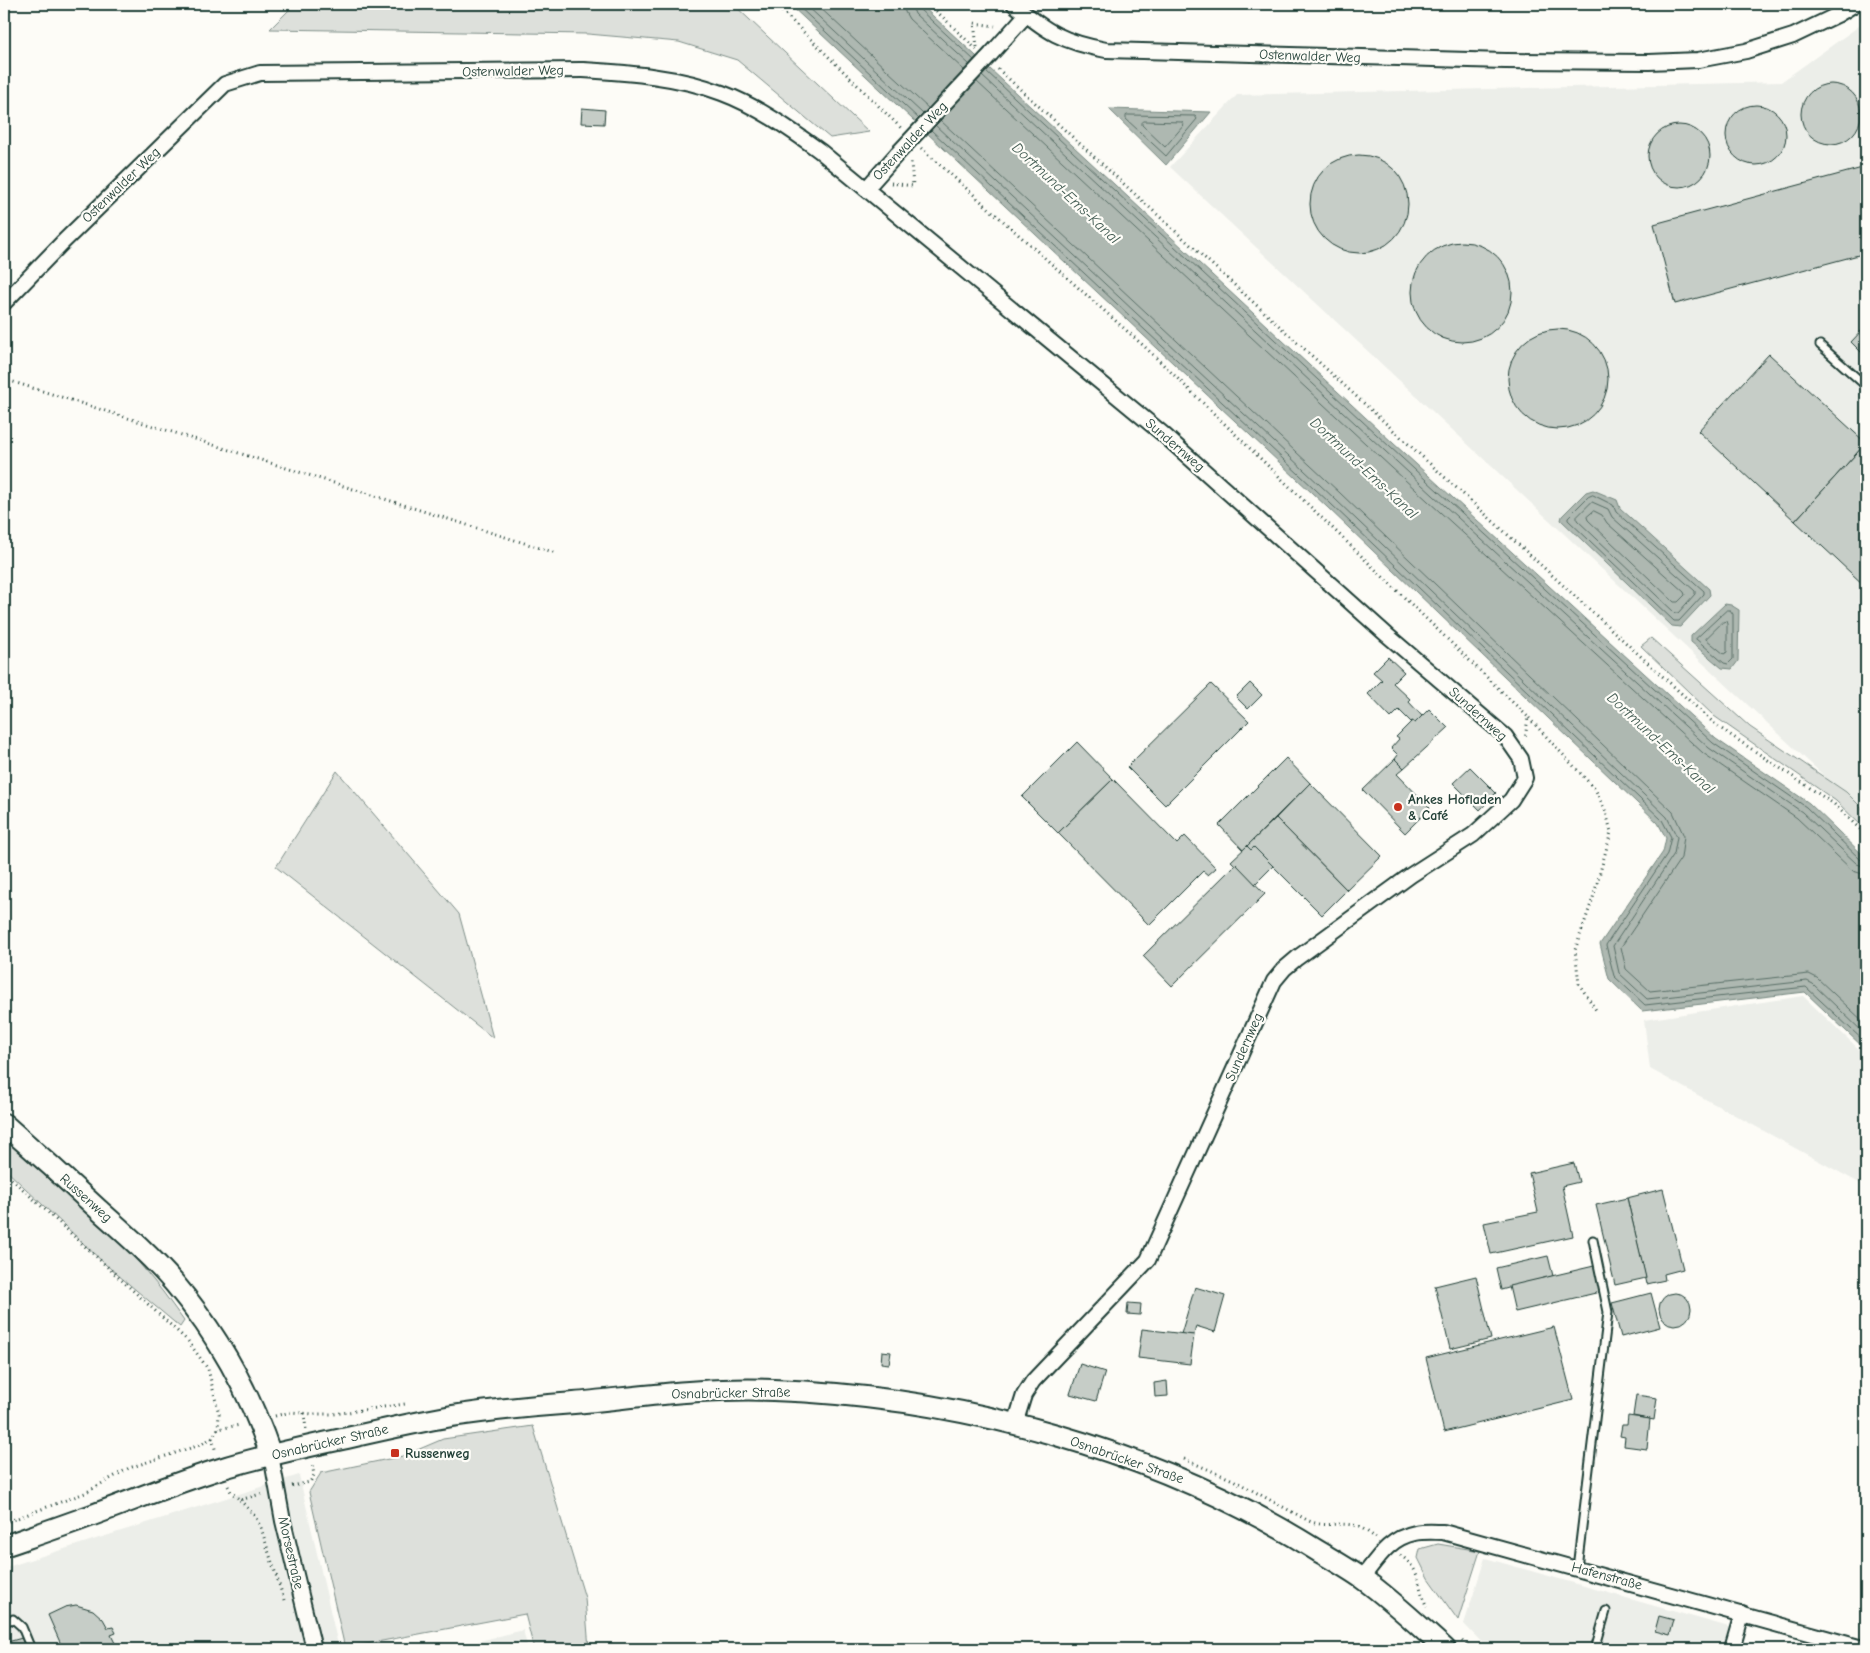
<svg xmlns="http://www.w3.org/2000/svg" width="1870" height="1653" viewBox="0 0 1870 1653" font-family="'Comic Neue',sans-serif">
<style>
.built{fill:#eceee9}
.green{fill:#dde0db;stroke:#7e8e88}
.water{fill:#aeb8b1;stroke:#75877f}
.pier{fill:#fdfcf7}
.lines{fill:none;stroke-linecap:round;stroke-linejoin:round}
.shore{stroke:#586e66;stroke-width:1}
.building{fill:#c6cdc7;stroke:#1f3d34}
.lane-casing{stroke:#1f3d34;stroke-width:11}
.street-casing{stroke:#1f3d34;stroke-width:18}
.secondary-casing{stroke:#1f3d34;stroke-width:24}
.path{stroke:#1f3d34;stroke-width:3;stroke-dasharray:1 4;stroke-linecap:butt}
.lane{stroke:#fdfcf7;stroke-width:7}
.street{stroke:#fdfcf7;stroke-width:14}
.secondary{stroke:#fdfcf7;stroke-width:20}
.street-bridge-casing{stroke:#1f3d34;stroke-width:18;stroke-linecap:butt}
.street-bridge{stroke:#fdfcf7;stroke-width:14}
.poi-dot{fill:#c8321e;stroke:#fdfcf7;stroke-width:2}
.labels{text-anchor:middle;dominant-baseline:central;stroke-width:4.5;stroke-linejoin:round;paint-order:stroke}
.street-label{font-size:14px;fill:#1f3d34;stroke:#fdfcf7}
.poi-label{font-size:14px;font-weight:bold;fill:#1f3d34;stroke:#fdfcf7;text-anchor:start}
.water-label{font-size:15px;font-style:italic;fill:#435c53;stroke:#fdfcf7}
</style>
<rect width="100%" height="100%" fill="#fdfcf7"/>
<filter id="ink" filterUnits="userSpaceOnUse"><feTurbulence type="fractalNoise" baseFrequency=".02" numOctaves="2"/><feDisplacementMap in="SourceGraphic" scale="10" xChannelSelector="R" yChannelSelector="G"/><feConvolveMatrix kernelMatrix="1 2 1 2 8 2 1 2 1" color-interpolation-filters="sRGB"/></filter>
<g filter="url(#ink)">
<g class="built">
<path d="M1866 21V815L1170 167 1237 95 1781 82Z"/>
<path d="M1803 996 1866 1056V1199L1863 1185 1650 1069 1644 1020Z"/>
<path d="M299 1475 339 1649H4V1568Z"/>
<path d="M1485 1558 1729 1627 1723 1649H1488L1464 1624Z"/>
<path d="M523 1630 528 1649H449Z"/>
</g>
<g class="green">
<path d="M295 4H733L869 132 830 138 737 60 679 42 588 34 270 29Z"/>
<path d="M1651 638 1750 727 1846 792 1866 812V830L1836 801 1714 716 1641 646Z"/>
<path d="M337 771 459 914 493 1038 276 867Z"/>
<path d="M4 1139 131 1253 163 1292 184 1321 180 1327 105 1264 4 1168Z"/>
<path d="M533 1426 585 1598 589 1649H534L525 1614 345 1648 309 1492 321 1473 403 1456 443 1439Z"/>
<path d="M1438 1544 1480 1551 1458 1620 1428 1578 1418 1558 1420 1549Z"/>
</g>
<g class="water">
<path d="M789 4H920L1393 443 1716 739 1809 803 1866 858V1050L1805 992 1642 1011 1609 979 1600 944 1663 852 1666 838 1658 823 1327 507Z"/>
<path d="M1109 109 1211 112 1166 165Z"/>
<path d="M1593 490 1617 500 1620 508 1709 589 1710 595 1680 627 1672 626 1561 520 1562 516 1586 492Z"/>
<path d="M1725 604 1731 605 1739 610 1738 661 1732 669 1722 668 1691 642V636Z"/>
</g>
<path class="pier" d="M979 55 991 66 927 136 913 123Z"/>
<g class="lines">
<g class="shore">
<path d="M796 4 919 119"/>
<path d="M805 4 923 114"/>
<path d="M816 4 929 109"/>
<path d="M904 4 905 12 909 19 964 70"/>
<path d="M911 4 915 14 970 65"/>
<path d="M917 4 919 9 974 60"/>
<path d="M986 71 1390 447 1713 743 1806 807 1861 860 1866 861"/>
<path d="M982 76 1385 451 1709 748 1802 812 1857 864 1866 867"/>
<path d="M976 81 1380 457 1703 753 1797 818 1853 871 1866 875"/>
<path d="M1128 115 1195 116 1197 119 1166 156 1126 119V116Z"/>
<path d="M940 120 1340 493 1673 812 1684 836 1681 858 1621 947 1626 969 1650 991 1809 974 1817 978 1866 1024"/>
<path d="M1144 121 1182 122 1184 125 1165 147 1142 125V123Z"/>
<path d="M935 125 1335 499 1667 817 1677 837 1674 854 1613 946 1619 973 1647 999 1807 981 1813 984 1866 1035"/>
<path d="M931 130 1330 503 1662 820 1671 837 1667 854 1606 945 1614 976 1645 1005 1806 987 1866 1043"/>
<path d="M1593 495 1613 505 1616 512 1704 591V594L1679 621H1674L1568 520V517L1588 497Z"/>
<path d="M1592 502 1608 509 1612 517 1695 591V594L1678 613H1675L1577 520V517Z"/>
<path d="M1594 511 1602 515 1607 523 1684 592 1685 595 1678 602H1674L1588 520 1587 517Z"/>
<path d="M1727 610H1730L1733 614V659L1728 664 1724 663 1696 639Z"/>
<path d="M1723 622 1726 621 1727 624V652L1724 654 1706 639Z"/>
</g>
</g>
<g class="building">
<circle cx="1831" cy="114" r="30"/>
<circle cx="1756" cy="135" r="30"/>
<path d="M582 108 605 110 604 124 581 123Z"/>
<circle cx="1679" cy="156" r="31"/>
<circle cx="1359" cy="204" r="49"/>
<path d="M1866 167V253L1675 304 1654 224Z"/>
<circle cx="1462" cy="292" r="50"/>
<path d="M1866 326V357L1851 342Z"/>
<circle cx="1558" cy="379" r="50"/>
<path d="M1769 354 1866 443 1795 521 1698 431Z"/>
<path d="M1866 443V587L1795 521Z"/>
<path d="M1388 657 1404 672 1393 683 1410 699 1408 701 1422 716 1415 723 1412 721 1411 722 1399 710 1391 718 1368 694 1382 680 1373 672Z"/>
<path d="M1250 683 1262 695 1248 709 1236 697Z"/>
<path d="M1211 684 1249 721 1165 805 1127 767Z"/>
<path d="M1429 709 1448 728 1404 768 1395 759 1398 755 1391 748 1399 739 1396 737 1412 721 1415 723Z"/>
<path d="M1077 742 1113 779 1058 833 1022 797Z"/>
<path d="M1286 758 1310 783 1243 850 1219 825Z"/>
<path d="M1395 759 1404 768 1397 774 1430 808 1405 833 1363 790Z"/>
<path d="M1470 767 1496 793 1480 810 1453 783Z"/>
<path d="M1113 779 1177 844 1185 836 1216 868 1208 875 1203 871 1149 925 1058 833Z"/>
<path d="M1310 783 1382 856 1347 890 1276 818Z"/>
<path d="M1276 818 1347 890 1322 915 1254 847 1251 850 1247 846Z"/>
<path d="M1247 846 1251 850 1254 847 1273 866 1255 884 1231 861Z"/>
<path d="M1236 864 1265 894 1172 986 1143 956Z"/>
<path d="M1574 1163 1579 1182 1562 1186 1573 1236 1491 1254 1484 1223 1538 1212 1529 1173Z"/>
<path d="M1663 1189 1683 1269 1664 1274 1665 1280 1647 1284 1627 1198Z"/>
<path d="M1627 1198 1646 1278 1615 1285 1596 1205Z"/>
<path d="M1548 1256 1553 1276 1501 1290 1496 1268Z"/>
<path d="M1594 1266 1600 1292 1515 1312 1509 1286Z"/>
<path d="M1476 1276 1491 1339 1450 1349 1435 1286Z"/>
<path d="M1195 1287 1225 1296 1215 1332 1196 1326 1194 1335 1181 1334Z"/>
<circle cx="1675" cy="1309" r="16"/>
<path d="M1651 1293 1660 1327 1621 1337 1612 1303Z"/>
<path d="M1128 1303 1141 1304 1140 1315 1127 1314Z"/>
<path d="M1554 1327 1573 1400 1444 1432 1426 1358Z"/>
<path d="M1142 1329 1194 1335 1190 1364 1138 1358Z"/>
<path d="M882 1351 891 1352 889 1364 881 1363Z"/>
<path d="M1080 1364 1105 1372 1096 1401 1070 1394Z"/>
<path d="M1167 1381 1168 1396 1155 1397 1154 1383Z"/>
<path d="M1636 1395 1657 1398 1654 1420 1633 1416Z"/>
<path d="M1628 1416 1650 1419 1647 1449 1624 1446 1625 1437 1620 1436 1622 1425H1627Z"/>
<path d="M76 1605 93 1610 103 1619 108 1628 113 1627 116 1633 111 1635 118 1649H63L48 1615 65 1607Z"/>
<path d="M1659 1616 1674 1620 1670 1635 1655 1631Z"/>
<path d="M22 1638 26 1649H4V1643Z"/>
</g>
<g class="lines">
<defs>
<g id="lane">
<path d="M1820 345 1866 386"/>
<path d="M1577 1568 1608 1312 1593 1240"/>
<path d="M4 1622 13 1619 22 1627 31 1649"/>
<path d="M1595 1649 1606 1611"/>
</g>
<g id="street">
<path d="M1014 4C1046 32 1063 42 1106 50L1505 61 1649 62 1698 60 1746 51 1793 36 1837 15 1855 4"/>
<path d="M991 54 1026 15"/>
<path d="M866 189 897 154"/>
<path d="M4 303 62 243 225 84 260 73 582 70C629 73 678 76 722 93 757 106 790 129 820 151L1163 434 1387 635 1505 736 1521 759 1525 778 1511 800 1473 835 1411 875 1297 958 1284 969 1274 981 1148 1260 1033 1381 1024 1395 1015 1424"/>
<path d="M271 1455 283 1521 314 1649"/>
<path d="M1362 1578C1377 1559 1389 1538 1415 1533 1424 1531 1434 1532 1443 1532L1866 1649"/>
<path d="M1732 1649 1742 1614"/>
</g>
<g id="secondary">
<path d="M4 1124C36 1152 68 1181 99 1210 126 1234 152 1257 175 1284 218 1335 250 1393 271 1455"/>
<path d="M4 1546C30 1537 57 1528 84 1518 129 1502 174 1483 220 1469 262 1456 305 1447 347 1438 382 1430 417 1422 452 1416 492 1410 533 1406 574 1403 639 1397 707 1387 773 1390 963 1397 1156 1449 1318 1551 1333 1560 1349 1569 1363 1579 1392 1600 1418 1625 1445 1649"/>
</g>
</defs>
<use href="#lane" class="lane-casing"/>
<use href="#street" class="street-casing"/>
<use href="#secondary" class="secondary-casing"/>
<g class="path">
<path d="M775 4 901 128"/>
<path d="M929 4 977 50"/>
<path d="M977 47 974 23 995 26"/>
<path d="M998 69 1717 726 1834 804 1866 835"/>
<path d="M921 148 1145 347 1528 717 1525 739"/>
<path d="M891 183 913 186 911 162"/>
<path d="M4 379 556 553"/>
<path d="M1529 718 1595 789 1606 812 1611 832 1593 898 1575 950 1579 984 1596 1010"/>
<path d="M4 1172 188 1341 208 1369 219 1414 218 1429"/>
<path d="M304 1413 306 1429"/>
<path d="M275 1416 291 1412 312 1414H334L405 1404"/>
<path d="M212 1438 216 1452"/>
<path d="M1184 1459 1233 1480 1309 1521C1327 1528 1335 1522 1352 1525 1361 1526 1369 1533 1376 1538"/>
<path d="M228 1486 231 1492 240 1500 264 1493"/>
<path d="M292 1486 310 1482 314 1475 312 1463"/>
<path d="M240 1500 255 1516 261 1528 285 1603"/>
<path d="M4 1523 85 1493 129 1468 200 1445 212 1438 218 1429 240 1425"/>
<path d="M1400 1555C1423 1571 1416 1585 1427 1607"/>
<path d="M1462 1641 1471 1649"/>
</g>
<use href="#lane" class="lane"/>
<use href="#street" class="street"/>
<use href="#secondary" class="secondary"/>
<defs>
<path id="street-bridge" d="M897 154 991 54"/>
</defs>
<use href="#street-bridge" class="street-bridge-casing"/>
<use href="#street-bridge" class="street-bridge"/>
</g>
</g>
<g class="poi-dot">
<circle cx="1398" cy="807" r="5"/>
<rect x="390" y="1448" width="10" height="10" rx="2.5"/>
</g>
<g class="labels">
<g class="street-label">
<text transform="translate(1310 56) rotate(2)">Ostenwalder Weg</text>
<text transform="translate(513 71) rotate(-1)">Ostenwalder Weg</text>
<text transform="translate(910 141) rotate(-47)">Ostenwalder Weg</text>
<text transform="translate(121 185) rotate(-44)">Ostenwalder Weg</text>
<text transform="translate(1175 445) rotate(41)">Sundernweg</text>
<text transform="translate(1478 714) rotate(42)">Sundernweg</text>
<text transform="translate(1244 1047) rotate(-66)">Sundernweg</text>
<text transform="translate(86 1198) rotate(42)">Russenweg</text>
<text transform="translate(731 1393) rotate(-1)">Osnabrücker Straße</text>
<text transform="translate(330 1442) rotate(-13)">Osnabrücker Straße</text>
<text transform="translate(1127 1460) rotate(19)">Osnabrücker Straße</text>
<text transform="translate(291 1553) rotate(77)">Morsestraße</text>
<text transform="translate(1607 1576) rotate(15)">Hafenstraße</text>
</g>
<g class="poi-label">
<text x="1408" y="799">Ankes Hofladen<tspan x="1408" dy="16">&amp; Café</tspan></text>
<text x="405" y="1453">Russenweg</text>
</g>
<g class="water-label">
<text transform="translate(1066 193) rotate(43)">Dortmund-Ems-Kanal</text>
<text transform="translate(1364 468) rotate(43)">Dortmund-Ems-Kanal</text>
<text transform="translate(1661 743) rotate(43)">Dortmund-Ems-Kanal</text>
</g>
</g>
<rect width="1870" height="1653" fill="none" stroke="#fdfcf7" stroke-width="20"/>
<rect x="10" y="10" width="1850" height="1633" fill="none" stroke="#1f3d34" stroke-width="2" filter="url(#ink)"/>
</svg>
